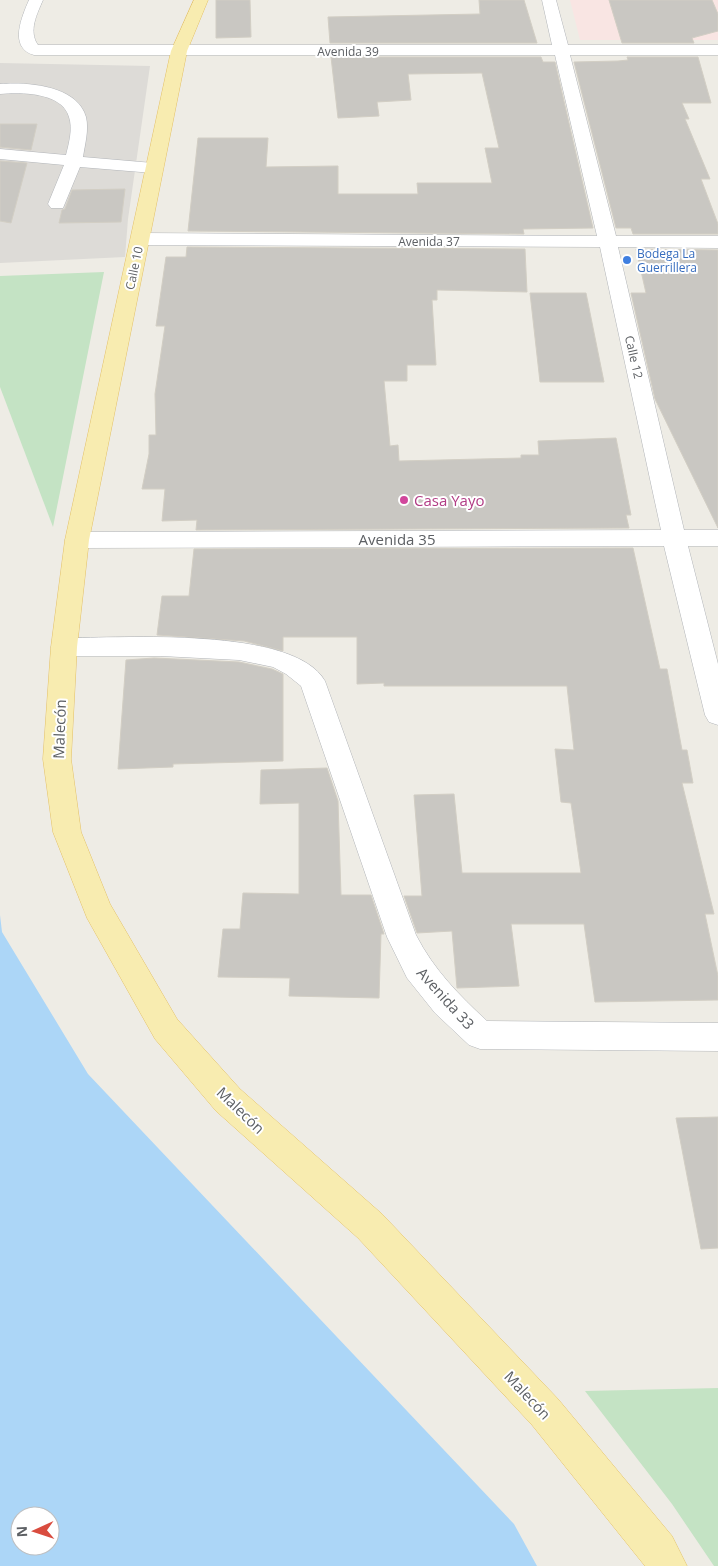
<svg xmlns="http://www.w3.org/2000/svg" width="718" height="1566" viewBox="0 0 718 1566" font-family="'Open Sans',sans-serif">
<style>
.industrial{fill:#dddbd7}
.medical{fill:#f9e5e3}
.green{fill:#c4e3c4}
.water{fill:#acd6f7;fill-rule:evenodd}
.building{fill:#c9c7c2;stroke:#d2cec4}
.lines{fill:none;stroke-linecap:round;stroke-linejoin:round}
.minor-casing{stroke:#b2b5b9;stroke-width:1}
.major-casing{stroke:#e4c167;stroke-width:1}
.minor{fill:#fff;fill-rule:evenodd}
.major{fill:#f8ecb0;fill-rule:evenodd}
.shop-dot{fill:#3f7fe0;stroke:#fff;stroke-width:2}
.hotel-dot{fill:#d1479c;stroke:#fff;stroke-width:2}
.labels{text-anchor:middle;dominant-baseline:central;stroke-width:4;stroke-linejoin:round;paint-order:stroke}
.far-street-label{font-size:12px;fill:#5d6064;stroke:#fff}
.far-shop-label{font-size:12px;fill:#366cbe;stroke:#fff;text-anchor:start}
.hotel-label{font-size:15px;fill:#b23c85;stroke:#fff;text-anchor:start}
.street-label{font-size:15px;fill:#5d6064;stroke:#fff}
</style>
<rect width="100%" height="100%" fill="#eeece5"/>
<path class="industrial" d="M0 63 150 66 128 219 125 257 0 263Z"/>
<path class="medical" d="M570 0H718V40H580Z"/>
<g class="green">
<path d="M104 272 53 527 0 387V276Z"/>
<path d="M718 1388V1566H714L672 1504 585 1391Z"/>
</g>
<path class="water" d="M0 915 2 932 88 1074 514 1524 537 1566H0ZM20 1516H50V1546H20Z"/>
<g class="building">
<path d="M216 0H250L251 37 216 38Z"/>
<path d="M479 0H524L537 43H330L328 17 480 14Z"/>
<path d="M609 0H712L718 14V31L692 38 694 43H622Z"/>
<path d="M331 57H541L543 62H555L593 228 523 229 524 234 188 231 198 138H268L266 167 338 166V194H418L417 183H492L485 148H499L482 73 408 74 411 100 377 102 379 116 338 118Z"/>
<path d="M627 57H698L711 103H682L689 119H685L710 179H701L718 224V234H633L631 228H616L574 62 618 61 628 60Z"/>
<path d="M0 124H37L31 150 0 147Z"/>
<path d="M0 161 27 163 11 223 0 221Z"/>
<path d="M125 189 121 222 59 223 62 210 65 209 72 190Z"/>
<path d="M187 247 525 249 527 292 437 290V300H432L436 365H407V381H384L390 446 398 445 399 461 521 458V455H539L538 441 616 438 631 515H626L629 528 196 530 197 520 162 521 165 489H142L149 454V435H156L155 394 165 326H156L166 257H186Z"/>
<path d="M636 249 718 250V528L655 399 631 293H646Z"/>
<path d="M530 293H586L604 382H540Z"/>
<path d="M633 548 660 669H667L682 750H687L693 783H682L714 914H705L718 976V1000L595 1002 584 924H511L519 986 457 988 452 931 417 933 404 896H422L414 795 454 794 462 873H581L571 803 561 802 555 749 574 750 567 686H384V683L357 684V637H283V651L244 641 157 635 162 596H189L194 549Z"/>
<path d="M154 658 239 662 272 669 283 674V761L173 764V767L118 769 126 660Z"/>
<path d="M327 768 338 801 341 895H371L384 934H381L379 998 289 996 290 978 218 977 223 929H240L243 893 299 894V803L260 804 261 770Z"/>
<path d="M718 1117V1248L701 1249 676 1118Z"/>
</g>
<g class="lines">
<defs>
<g id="minor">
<path d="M29 0H43C37 14 28 31 38 45H552L542 0H556L568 45H718V55H570L616 236H718V248L618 247 684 530H718V546H688L718 664V725L709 722 705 715 664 546 77 548 69 546 65 540 69 534 77 532 661 530 600 247 140 245 133 243 131 239 133 235 140 233 597 236 555 55H34C8 48 22 16 29 0Z"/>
<path d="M0 84C27 82 77 85 86 117 89 130 85 144 83 157L153 163 159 164 162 168 159 172 153 173 80 167 63 208H51L48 204 64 165 0 159V149L66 155C69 143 73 129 69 117 62 92 20 92 0 94Z"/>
<path d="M64 638C122 638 294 626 325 681L416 935C434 970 459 995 487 1021L718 1023V1051L480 1049 469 1045 435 1013 407 978 387 937 301 686 286 674 273 667 239 660 161 656H64L55 653 51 647 55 641Z"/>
</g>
<path id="major" d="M194 0H208L187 51 89 540 77 647 71 759 81 832 110 904 177 1019 240 1089 382 1214 558 1399 672 1536 687 1566H645L532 1425 358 1238 216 1111 155 1039 87 918 53 832 43 759 51 647 65 540 171 51Z"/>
</defs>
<use href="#minor" class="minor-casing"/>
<use href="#major" class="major-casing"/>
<use href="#minor" class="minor"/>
<use href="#major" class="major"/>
</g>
<circle class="shop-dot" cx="627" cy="260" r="5"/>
<circle class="hotel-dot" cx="404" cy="500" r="5"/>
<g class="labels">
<g class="far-street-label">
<text x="348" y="51">Avenida 39</text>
<text x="429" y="241">Avenida 37</text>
<text transform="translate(134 268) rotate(-78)">Calle 10</text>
<text transform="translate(634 357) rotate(77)">Calle 12</text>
</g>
<g class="far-shop-label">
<text x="637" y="253">Bodega La<tspan x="637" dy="14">Guerrillera</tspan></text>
</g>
<g class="hotel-label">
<text x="414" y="500">Casa Yayo</text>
</g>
<g class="street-label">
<text x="397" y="539">Avenida 35</text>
<text transform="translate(59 729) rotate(-88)">Malecón</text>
<text transform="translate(446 998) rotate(48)">Avenida 33</text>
<text transform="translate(241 1110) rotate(44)">Malecón</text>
<text transform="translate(528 1395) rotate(47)">Malecón</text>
</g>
</g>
<g transform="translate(35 1531) rotate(267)"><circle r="24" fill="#ffffff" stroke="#bebfc1"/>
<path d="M0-4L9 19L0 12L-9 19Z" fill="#d94c3f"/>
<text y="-8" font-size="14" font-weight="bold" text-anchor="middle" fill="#5d6064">N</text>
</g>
</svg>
